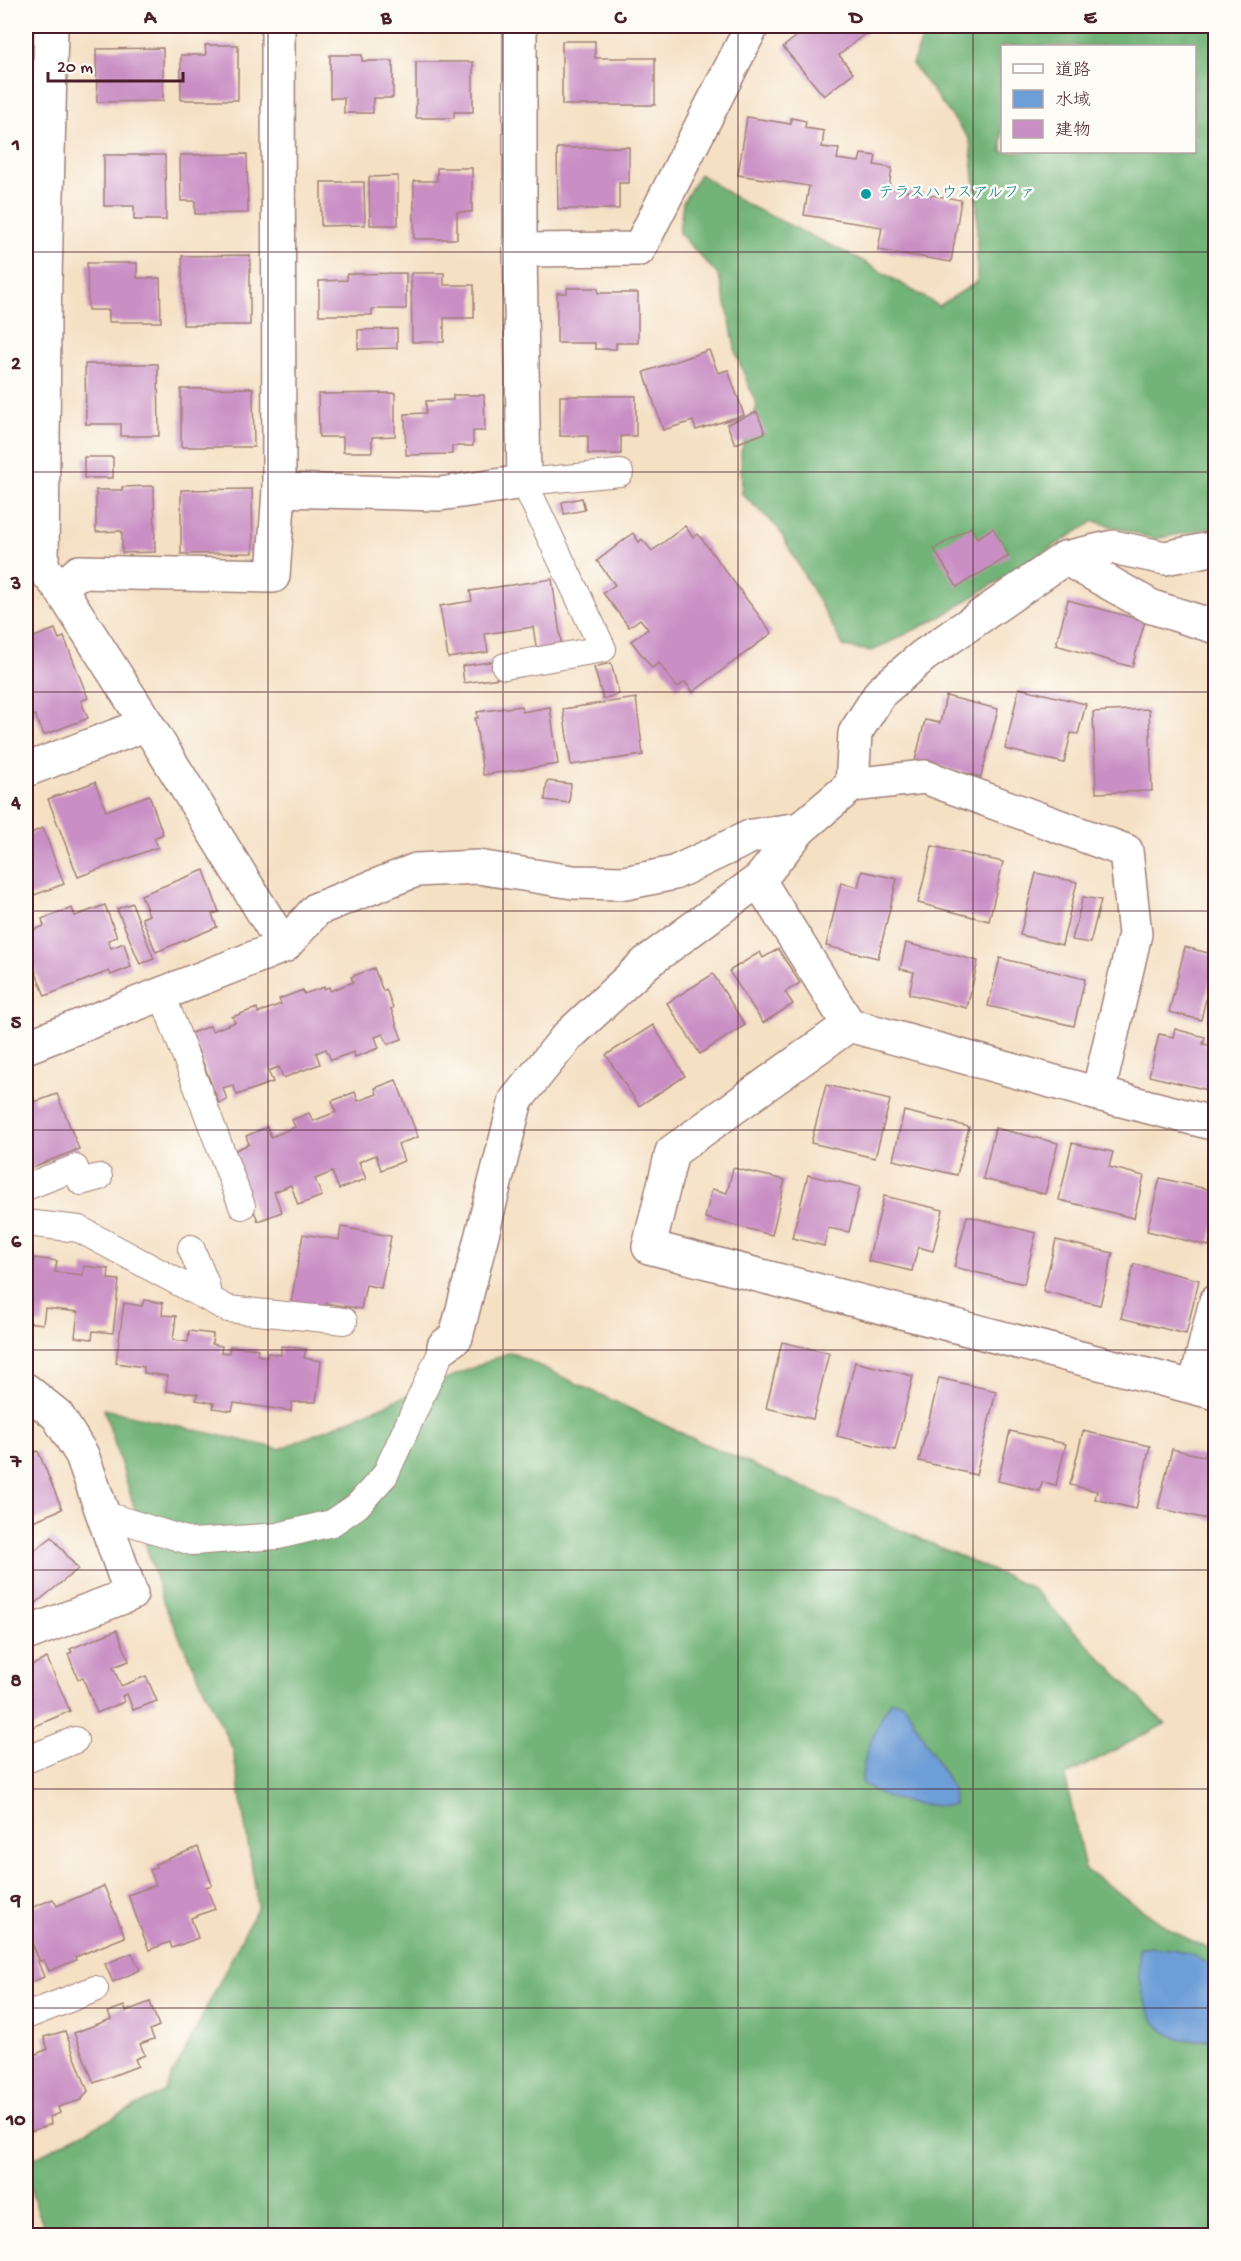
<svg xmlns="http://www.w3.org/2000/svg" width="1241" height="2261" viewBox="0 0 1241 2261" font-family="'Gochi Hand','Klee One',sans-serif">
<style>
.forest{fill:#72b478;stroke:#5e6a52;stroke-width:1.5;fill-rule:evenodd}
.water{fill:#6e9ed7;stroke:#5c5e81;stroke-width:1.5}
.building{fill:#c98ec4}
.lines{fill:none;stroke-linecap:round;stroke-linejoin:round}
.service-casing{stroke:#a08078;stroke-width:28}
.pedestrian-casing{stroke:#a08078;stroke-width:36}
.minor-casing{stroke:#a08078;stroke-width:36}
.service{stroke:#fff;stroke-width:26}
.pedestrian{stroke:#fff;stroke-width:33}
.minor{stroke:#fff;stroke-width:33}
.grid{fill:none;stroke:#4a1f2b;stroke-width:1.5;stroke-opacity:0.55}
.culture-dot{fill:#0f9aa8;stroke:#fdfcf7;stroke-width:2}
.labels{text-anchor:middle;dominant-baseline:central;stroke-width:5;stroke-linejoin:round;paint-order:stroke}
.culture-label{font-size:16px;fill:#0d838f;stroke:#fdfcf7;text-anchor:start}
.neatline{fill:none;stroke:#4a1f2b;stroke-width:2}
.grid-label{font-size:20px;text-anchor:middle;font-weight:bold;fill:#4a1f2b}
</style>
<rect width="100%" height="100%" fill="#fdfcf7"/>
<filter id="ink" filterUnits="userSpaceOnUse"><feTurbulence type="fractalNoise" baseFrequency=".0167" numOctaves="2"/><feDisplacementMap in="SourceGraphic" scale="12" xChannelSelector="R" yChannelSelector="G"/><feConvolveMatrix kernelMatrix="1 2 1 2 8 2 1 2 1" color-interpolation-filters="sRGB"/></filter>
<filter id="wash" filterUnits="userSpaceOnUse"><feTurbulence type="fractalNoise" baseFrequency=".008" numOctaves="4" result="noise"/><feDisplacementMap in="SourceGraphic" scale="24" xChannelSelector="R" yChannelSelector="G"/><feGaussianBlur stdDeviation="1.35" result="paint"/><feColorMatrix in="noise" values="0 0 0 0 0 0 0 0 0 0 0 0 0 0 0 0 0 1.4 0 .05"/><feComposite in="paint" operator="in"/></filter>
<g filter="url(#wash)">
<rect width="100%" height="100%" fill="#f5e0c4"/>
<g class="forest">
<path d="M928 26H1215V527L1155 539 1094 521 942 616 872 651 844 647 778 528 742 494 741 451 757 406 736 354 729 315 719 276 679 233 683 202 700 174 742 202 861 260 939 306 977 282V204L970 140 912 64ZM1002 46H1194V152H1002Z"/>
<path d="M510 1352 696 1440 1032 1588 1165 1724 1065 1776 1085 1869 1172 1931 1215 1952V2235L47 2236 26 2177V2162L164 2092 258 1906 233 1750 164 1604 104 1409 280 1449Z"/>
</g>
<g class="water">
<path d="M892 1701 904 1703 952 1788 954 1805C925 1807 883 1802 862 1782 862 1759 877 1719 892 1701Z"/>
<path d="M1139 1947C1172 1947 1187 1950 1215 1967V2039C1205 2040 1192 2041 1182 2039 1144 2031 1137 1979 1139 1947Z"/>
</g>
<g id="blocks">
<g class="building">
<path d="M810 26H863L868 31 839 55 853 73 824 96 783 47Z"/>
<path d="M562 41H595V58H655V105H562Z"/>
<path d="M205 45H238V100H181V55H206Z"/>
<path d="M163 48V101L97 102 96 49Z"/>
<path d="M330 55H362V61H393V98H373V113H344V98H330Z"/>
<path d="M416 62H473V112H454V118H416Z"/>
<path d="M747 117 791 124V118L806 121 805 128 824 131 822 147 839 149 837 159 859 162 861 154 876 156 874 165 892 168 889 188 961 200 951 262 878 250 882 227 804 215 809 186 738 175Z"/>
<path d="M629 147V183H619V209H558L557 148Z"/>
<path d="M247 154 248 213 195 214V201H181L180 155Z"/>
<path d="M104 155H165L166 220H134V206H104Z"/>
<path d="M437 168H472V212H457V239H414V181H437Z"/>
<path d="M398 176V225H370L369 177Z"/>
<path d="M321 182H364L365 225 321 226Z"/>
<path d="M250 255V325H183L182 256Z"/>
<path d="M87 263H137V278H160L161 322H109V310H88Z"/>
<path d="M406 273V309H372V315H319V281L347 280V274Z"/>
<path d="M411 273H444V285H474V318H444V342H412Z"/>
<path d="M567 288H598V293H638V343H616V349H595V343H557V293H567Z"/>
<path d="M397 329V348L358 349V330Z"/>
<path d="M709 350 718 373 728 370 744 415 696 430 693 421 663 430 644 372Z"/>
<path d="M85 364H158L159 436H121V424H86Z"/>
<path d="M253 388 254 447H181V389Z"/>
<path d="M395 393V436L372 437V452H343V437H319L318 394Z"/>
<path d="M453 395H484L485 431H473V446H452V454L406 455 405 414 426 413V401L453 400Z"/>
<path d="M560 396H636V436H621V454H588V436H560Z"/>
<path d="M757 412 765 433 735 444 727 424Z"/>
<rect x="84" y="457" width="29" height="21"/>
<path d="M154 486 155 552 122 553V531L96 532V490H122V487Z"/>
<path d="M252 489 253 553 181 554V490Z"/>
<path d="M582 498 585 510 564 514 562 502Z"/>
<path d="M685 526 693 537 698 534 772 633 693 692 685 682 677 688 659 663 652 668 631 641 648 629 640 619 629 627 603 593 615 585 597 561 633 533 639 542 642 539 652 551Z"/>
<path d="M971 527 977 538 993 528 1009 556 957 587 934 549Z"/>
<path d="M552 579 562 648 537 652 533 627 485 634 488 652 448 658 440 606 472 601 470 591Z"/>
<path d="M1068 600 1145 621 1132 667 1056 645Z"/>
<path d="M55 629 59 639 64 637 88 698 81 701 88 718 44 735 35 715 26 719V640Z"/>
<path d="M496 661 499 678 464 683 462 666Z"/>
<path d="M611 663 619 694 603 699 594 667Z"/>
<path d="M1019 688 1086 704 1078 734 1071 733 1064 763 1005 749Z"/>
<path d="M946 696 998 709 981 777 915 761 925 720 940 723Z"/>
<path d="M636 698 643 755 571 765 563 709Z"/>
<path d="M521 706 522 712 550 707 558 764 483 775 475 718H478L477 712Z"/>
<path d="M1149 709 1152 791 1096 793 1093 712Z"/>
<path d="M547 781 571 784 569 803 545 800Z"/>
<path d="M95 782 106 811 149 795 163 834 154 838 158 847 78 877 48 799Z"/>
<path d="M43 828 64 884 26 898V835Z"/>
<path d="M932 846 1003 862 989 921 918 903Z"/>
<path d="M204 870 219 912 212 914 217 927 156 952 142 918 149 915 141 895Z"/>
<path d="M862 871 897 879 878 958 826 946 841 883 858 887Z"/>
<path d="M1036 873 1077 882 1062 945 1020 935Z"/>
<path d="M1083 897 1101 900 1090 943 1072 940Z"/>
<path d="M132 903 154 959 140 964 117 909Z"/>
<path d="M105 905 117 937 108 940 111 948 124 943 131 967 111 975 109 971 45 996 33 965 27 967 26 962V949L28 948 26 933 44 926 42 919 72 908 75 916Z"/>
<path d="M906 943 978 961 967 1008 909 994 914 972 900 969Z"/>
<path d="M1185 947 1216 955 1201 1020 1169 1012Z"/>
<path d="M778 949 800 983 785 992 793 1004 763 1023 729 971 760 952 763 958Z"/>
<path d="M1000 958 1085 979 1074 1026 988 1006Z"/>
<path d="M374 968 383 991 386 989 393 1008 391 1009 402 1039 388 1044 383 1034 375 1037 379 1048 355 1057 354 1052 331 1060 326 1049 316 1053 320 1064 283 1078 279 1067 268 1071 273 1082 237 1095 233 1085 223 1088 227 1100 219 1103 191 1033 210 1026 212 1031 235 1022 232 1017 257 1008 258 1013 281 1004 279 999 303 990 304 994 324 987V989L329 987 330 991 353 982 351 977Z"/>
<path d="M713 974 745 1025 700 1054 667 1003Z"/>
<path d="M1215 991 1216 992V1024L1207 1022Z"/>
<path d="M653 1025 685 1076 639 1106 606 1055Z"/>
<path d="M1175 1029 1205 1037 1203 1044 1216 1047V1092L1149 1076 1159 1034 1173 1037Z"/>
<path d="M396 1080 418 1137 398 1144 404 1161 381 1170 376 1155 359 1162 366 1179 339 1189 332 1172 315 1179 322 1196 298 1205 291 1185 274 1192 282 1212 258 1221 231 1152 249 1144 246 1136 267 1127 271 1137 295 1127 292 1120 309 1113 313 1121 336 1112 332 1101 355 1092 358 1101 377 1094 375 1088Z"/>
<path d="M826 1085 890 1100 875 1158 811 1143Z"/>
<path d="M57 1094 79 1149 26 1170V1098L33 1095 35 1102Z"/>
<path d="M904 1111 969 1127 957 1175 893 1160Z"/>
<path d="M995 1128 1058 1143 1045 1194 983 1179Z"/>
<path d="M1072 1143 1113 1152 1109 1167 1144 1176 1134 1218 1059 1200Z"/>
<path d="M733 1168 785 1180 772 1235 705 1218 712 1189 727 1193Z"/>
<path d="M808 1175 860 1187 849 1232 828 1228 824 1246 792 1238Z"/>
<path d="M1160 1178 1216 1191V1219L1209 1246 1147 1231Z"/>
<path d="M884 1196 943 1210 933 1251 918 1247 912 1271 868 1261Z"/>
<path d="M967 1216 1036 1233 1024 1284 954 1267Z"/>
<path d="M341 1227 391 1236 381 1288 366 1285 361 1309 326 1303 325 1309 291 1303 303 1234 339 1240Z"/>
<path d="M1056 1240 1113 1253 1100 1305 1043 1291Z"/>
<path d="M34 1258 57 1261 55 1272 83 1275 84 1266 109 1269 108 1279 119 1280 113 1333 93 1331 92 1339 75 1337 78 1312 45 1308 43 1324 26 1322V1267L33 1268Z"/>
<path d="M1134 1264 1199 1280 1186 1334 1121 1318Z"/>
<path d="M144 1300 163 1303 162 1315 176 1316 173 1340 188 1342 189 1331 213 1334 212 1344 222 1346 221 1352 229 1353 230 1346 258 1349 257 1355 267 1357 268 1353 281 1355V1346L306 1349 304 1358 321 1361 316 1402H292L291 1411 234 1403 232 1411 213 1408 214 1403 196 1400 198 1394 166 1391 168 1376 144 1373V1367L116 1363 124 1303 142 1306Z"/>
<path d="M782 1342 829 1353 813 1419 766 1408Z"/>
<path d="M855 1362 913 1376 895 1450 837 1436Z"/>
<path d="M939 1378 996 1391 976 1475 919 1461Z"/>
<path d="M1010 1431 1066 1444 1056 1485 1042 1482 1040 1491 998 1481Z"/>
<path d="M1083 1431 1150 1446 1136 1509 1095 1499 1097 1491 1070 1485Z"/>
<path d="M1172 1449 1216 1459V1521L1158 1508Z"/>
<path d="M38 1451 62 1509 26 1524V1456Z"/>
<path d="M52 1537 78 1569 26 1611V1557Z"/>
<path d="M117 1630 129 1661 113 1667 121 1686 146 1676 157 1701 133 1710 127 1694 122 1696 124 1702 97 1713 83 1678 78 1679 68 1654 72 1652 70 1649Z"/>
<path d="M47 1658 70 1711 26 1730V1668Z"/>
<path d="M198 1847 212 1885 206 1887 215 1909 191 1918 198 1938 172 1948 170 1942 149 1950 128 1895 156 1885 150 1870 156 1867 155 1864Z"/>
<path d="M104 1886 125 1937 75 1957 76 1960 49 1971 44 1960 40 1961 26 1928V1910L53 1899 57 1906Z"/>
<path d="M32 1946 44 1977 26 1984V1948Z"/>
<path d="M132 1953 140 1970 113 1982 105 1964Z"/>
<path d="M150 2002 159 2026 150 2030 154 2039 140 2044 145 2055 135 2059 138 2066 94 2083 74 2033 111 2019 108 2012 124 2006 126 2011Z"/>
<path d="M65 2031 88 2091 81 2100 58 2107 60 2113 50 2117 51 2124 26 2133V2058L48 2049 44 2037Z"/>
</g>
</g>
</g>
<g filter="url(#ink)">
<use href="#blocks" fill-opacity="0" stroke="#a08078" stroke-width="1.5"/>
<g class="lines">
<defs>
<g id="service">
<path d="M505 666 603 649 524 482 620 473"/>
<path d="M162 994 242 1206"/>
<path d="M26 1187 75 1168 81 1182 99 1177"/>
<path d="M26 1223 79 1229 228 1309 344 1321"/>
<path d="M191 1248 206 1284 208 1297"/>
<path d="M103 1514 192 1542 278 1536 332 1523 357 1506 385 1475 444 1346"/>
<path d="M26 1760 75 1740"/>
<path d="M26 2016 95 1989"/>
</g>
<g id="pedestrian">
<path d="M60 588 79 572 273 576 279 490"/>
<path d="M766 892 849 1025"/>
<path d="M1195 1387 1216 1301"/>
</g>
<g id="minor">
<path d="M51 26 44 321 42 567 60 588 147 724 284 946"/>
<path d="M278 26 279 490 440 494 524 482 520 250V26"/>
<path d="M520 250 639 249 752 26"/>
<path d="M1065 558 1113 547 1165 558 1216 548"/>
<path d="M26 770 147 724"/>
<path d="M852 785 925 777 1126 851 1135 934 1098 1094"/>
<path d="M26 1047 284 946 317 909 416 870 478 867 573 882 625 883 674 873 752 836 800 829"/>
<path d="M1216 1124 1098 1094 849 1025 672 1152 649 1247 1216 1393"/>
<path d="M444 1346 456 1337 516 1100 567 1037 646 963 760 879 800 829 852 785 855 733 881 692 923 656 1065 558 1152 607 1216 627"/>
<path d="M26 1390 57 1415 82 1455 131 1594 26 1634"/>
</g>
</defs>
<use href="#service" class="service-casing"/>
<use href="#pedestrian" class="pedestrian-casing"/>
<use href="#minor" class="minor-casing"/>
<use href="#service" class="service"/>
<use href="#pedestrian" class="pedestrian"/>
<use href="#minor" class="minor"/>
</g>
</g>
<path class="grid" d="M268 26V2236M503 26V2236M738 26V2236M973 26V2236M26 252H1216M26 472H1216M26 692H1216M26 911H1216M26 1130H1216M26 1350H1216M26 1570H1216M26 1789H1216M26 2008H1216"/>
<circle class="culture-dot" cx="866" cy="194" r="6"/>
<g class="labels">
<g class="culture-label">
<text x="878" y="194">テラスハウスアルファ</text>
</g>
</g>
<rect width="1241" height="2261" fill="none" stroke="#fdfcf7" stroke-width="66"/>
<rect x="1001" y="45" width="195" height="108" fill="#fdfcf7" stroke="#b5a4a5" stroke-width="1.5"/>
<rect x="1013" y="64" width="30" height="9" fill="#ffffff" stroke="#b5a4a5" stroke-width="1.5"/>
<text x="1055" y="75" font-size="18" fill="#4a1f2b">道路</text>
<rect x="1013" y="90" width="30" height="18" fill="#6e9ed7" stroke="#b5a4a5" stroke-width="1.5"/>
<text x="1055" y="105" font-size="18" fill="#4a1f2b">水域</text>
<rect x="1013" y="120" width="30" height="18" fill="#c98ec4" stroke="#b5a4a5" stroke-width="1.5"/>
<text x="1055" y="135" font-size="18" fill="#4a1f2b">建物</text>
<path d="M48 72v9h135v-9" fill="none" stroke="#4a1f2b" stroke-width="3"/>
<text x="57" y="72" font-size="18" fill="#4a1f2b" stroke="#fdfcf7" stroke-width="4.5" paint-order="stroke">20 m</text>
<rect x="33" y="33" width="1175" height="2195" class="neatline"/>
<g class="grid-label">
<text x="150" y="23">A</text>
<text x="386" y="23">B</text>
<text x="620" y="23">C</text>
<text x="856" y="23">D</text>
<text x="1090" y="23">E</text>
<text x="16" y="150">1</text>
<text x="16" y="369">2</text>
<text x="16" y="589">3</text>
<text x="16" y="808">4</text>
<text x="16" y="1028">5</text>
<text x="16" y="1247">6</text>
<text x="16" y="1467">7</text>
<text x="16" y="1686">8</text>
<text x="16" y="1906">9</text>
<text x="16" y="2125">10</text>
</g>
</svg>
